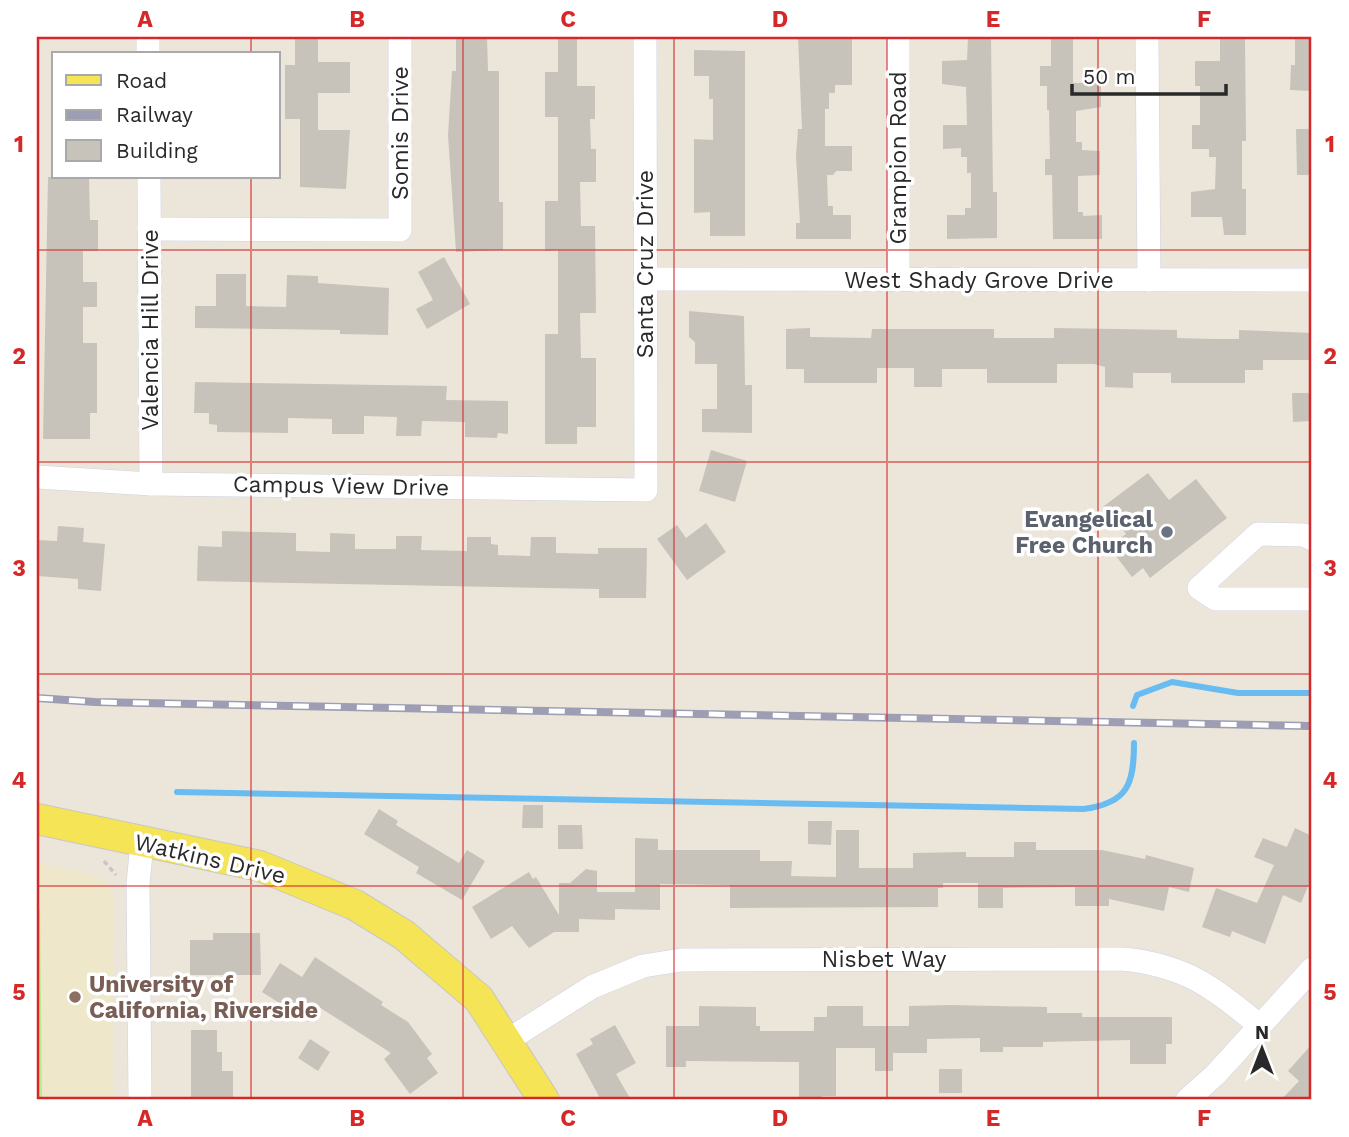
<svg xmlns="http://www.w3.org/2000/svg" width="1349" height="1137" viewBox="0 0 1349 1137" font-family="'Work Sans',sans-serif">
<style>
.education{fill:#eee7c9}
.pitch{fill:#b9ec8f}
.lines{fill:none;stroke-linecap:round;stroke-linejoin:round}
.stream{stroke:#69bcf2;stroke-width:6}
.building{fill:#c7c3ba}
.minor-casing{stroke:#cfd0e3;stroke-width:24}
.major-casing{stroke:#c7c7c7;stroke-width:32}
.path{stroke:#c7c7c7;stroke-width:3.5;stroke-dasharray:5 3.5;stroke-linecap:butt}
.minor{stroke:#fff;stroke-width:23}
.major{stroke:#f5e456;stroke-width:30}
.rail-casing{stroke:#9d9db4;stroke-width:8}
.rail{stroke:#fff;stroke-width:5;stroke-dasharray:16;stroke-linecap:butt}
.grid{fill:none;stroke:#d62828;stroke-width:2;stroke-opacity:0.55}
.worship-dot{fill:#6b7280;stroke:#fff;stroke-width:2.5}
.education-dot{fill:#8d6e63;stroke:#fff;stroke-width:2.5}
.labels{text-anchor:middle;dominant-baseline:central;stroke-width:7;stroke-linejoin:round;paint-order:stroke}
.street-label{font-size:23px;fill:#292929;stroke:#fff}
.worship-label{font-size:23px;font-weight:bold;fill:#5b616d;stroke:#fff;text-anchor:end}
.education-label{font-size:23px;font-weight:bold;fill:#785e54;stroke:#fff;text-anchor:start}
.neatline{fill:none;stroke:#d62828;stroke-width:2.5}
.grid-label{font-size:23px;text-anchor:middle;font-weight:bold;fill:#d62828}
</style>
<rect width="100%" height="100%" fill="#ece6da"/>
<path class="education" d="M37 863 93 875 105 881 113 894V1100H37Z"/>
<path class="pitch" d="M37 909H40L42 1100H37Z"/>
<g class="lines">
<g class="stream">
<path d="M1133 706 1137 695 1172 682 1238 693H1312"/>
<path d="M177 792 1084 809C1128 803 1134 784 1134 743"/>
</g>
</g>
<g class="building">
<path d="M295 37H318V62H350V93H318V130H350L346 189 300 187V119H285V65H295Z"/>
<path d="M456 37H487L488 71H499V202H503V250L456 252 448 135 452 71H456Z"/>
<path d="M558 37H577V86H595V119H590L591 149H596V182H580L581 226H595L596 313H580L581 358H596V427H577V444H545V334H558V250L545 251V201H558V117H545V72H558Z"/>
<path d="M798 37H852V85H835V93H829V109H825V146H852V171H836L833 175H827L828 206H833V215H851V239H796V223H800L796 156 798 129H802Z"/>
<path d="M968 37H991L993 192H997V238L947 239V215H965V208H971V173H967V157H961V148L943 149V125H967L966 87 942 84V61L967 60Z"/>
<path d="M1051 37H1073V83H1101V107L1076 111V142H1082V150L1100 151V175L1078 176V212H1083V216L1102 215V239H1053L1052 175H1045V159H1050L1049 110H1047V86H1040V66H1051Z"/>
<path d="M1220 37H1245L1246 141H1242V189H1246V235H1224L1222 217H1191V192L1215 189 1216 157H1209V149H1192V125H1200V86H1195V61H1220Z"/>
<path d="M1295 37H1312V91L1290 90 1291 65H1295Z"/>
<path d="M694 50 745 51V236H710V212L694 213V139L713 140V99H709V76H694Z"/>
<path d="M1296 129H1312V175H1297Z"/>
<path d="M48 177H89L90 220H98V251H83V282H97V307H83V343H97V413H90V439H43Z"/>
<path d="M444 257 470 304 427 329 416 309 433 300 418 272Z"/>
<path d="M216 274H246V306L286 307 287 275 318 276V283L389 288 388 335 340 334V330L195 328V306H216Z"/>
<path d="M689 311 744 316 745 385H752V433L702 432V409H717V364H695V342L689 337Z"/>
<path d="M810 328V337L871 338 872 329H994V338H1054V328L1177 330V338L1214 339H1239V330L1312 333V360H1263V370H1245V383H1171V373H1133V388L1105 387V367L1094 364H1057V383H987V369H942V387H914V368H877V383H804V369H786V329Z"/>
<path d="M195 382 447 386 446 400 508 401V434L498 433 497 438 465 437V422L422 421 421 436H396L397 417 364 416V434H332V419L288 418V433L217 432V425L209 424V413H194Z"/>
<path d="M1292 393H1312V421L1293 422Z"/>
<path d="M711 450 747 461 735 502 699 491Z"/>
<path d="M1148 473 1169 500 1196 479 1227 518 1150 578 1143 568 1132 577 1109 547 1126 534 1104 506Z"/>
<path d="M706 523 726 552 687 580 657 539 677 525 686 538Z"/>
<path d="M58 526 84 528 83 542 105 544 101 591 78 589V579L37 576V540L57 541Z"/>
<path d="M222 531 296 533V551L330 552V533L355 534V549H396V536H422L421 550 467 551V537H491V544L498 545V555L530 556 531 537H556V553L598 554V548H647L646 598H599V589L197 581 198 546 222 547Z"/>
<path d="M523 805H543V828H522Z"/>
<path d="M379 809 398 821 396 825 459 863 467 850 485 861 462 900 416 873 419 867 364 834Z"/>
<path d="M808 821H832L831 845 808 844Z"/>
<path d="M558 825H582L583 849H558Z"/>
<path d="M1295 828 1312 836V877L1301 903 1283 895 1265 944 1232 931 1230 937 1202 927 1216 888 1257 903 1274 865 1254 857 1263 838 1287 847Z"/>
<path d="M836 830H859V868H913V853L966 852V857H1014V842H1036V850H1102L1145 859 1146 855 1194 868 1189 892 1169 887 1164 911 1109 899V906H1075V887L1003 888V908H978V883H943V888H938V907L730 908V885L660 884V910L615 909V920L579 919V932H554L529 948 512 926 491 939 472 907 529 872 533 879 536 877 559 915V883H570L586 869 597 871V892H635V838L658 839V850H760V861H792L791 876 836 877Z"/>
<path d="M213 933H260L261 975H190V940H213Z"/>
<path d="M315 957 383 1002 381 1005 408 1022 432 1054 427 1058 438 1073 410 1094 384 1059 391 1053 319 1007 309 1022 262 992 280 963 302 977Z"/>
<path d="M950 1005 1047 1007V1013H1082V1017H1172V1044H1166V1064H1130V1040L1043 1042V1047H1003V1052H980V1038L927 1039V1053H893V1071H875V1048H836V1096H822V1100H799V1062L686 1061V1067H666V1026H699V1006L756 1007V1026H760V1031H814V1017H827V1006H863V1026H909V1006Z"/>
<path d="M615 1025 636 1063 616 1074 631 1100H601L576 1054 593 1044 590 1039Z"/>
<path d="M191 1030H217V1052H222V1071H233V1098H191Z"/>
<path d="M310 1039 330 1052 318 1071 298 1058Z"/>
<path d="M1312 1044V1100H1281L1299 1081 1288 1071Z"/>
<rect x="939" y="1069" width="23" height="24"/>
</g>
<g class="lines">
<defs>
<g id="minor">
<path d="M148 37V54"/>
<path d="M1147 37 1149 280"/>
<path d="M149 177 151 484"/>
<path d="M149 229 400 230V37"/>
<path d="M645 279 1312 280"/>
<path d="M898 279V37"/>
<path d="M37 477 151 484 646 490 645 37"/>
<path d="M1312 539 1304 535 1258 534 1199 588 1216 599H1312"/>
<path d="M508 1040 592 987 643 966 681 960 1123 959C1184 965 1214 987 1260 1026"/>
<path d="M140 1100 138 884 142 843"/>
<path d="M1187 1100 1215 1075 1312 969"/>
</g>
<path id="major" d="M37 819 260 866 355 905 404 935 479 999 544 1100"/>
</defs>
<use href="#minor" class="minor-casing"/>
<use href="#major" class="major-casing"/>
<path class="path" d="M104 861 116 875"/>
<use href="#minor" class="minor"/>
<use href="#major" class="major"/>
<defs>
<path id="rail" d="M37 698 95 702 1312 726"/>
</defs>
<use href="#rail" class="rail-casing"/>
<use href="#rail" class="rail"/>
</g>
<path class="grid" d="M251 37V54M463 37V1100M674 37V1100M887 37V1100M1098 37V1100M251 177V1100M37 250H1312M37 462H1312M37 674H1312M37 886H1312"/>
<circle class="worship-dot" cx="1167" cy="532" r="7"/>
<circle class="education-dot" cx="75" cy="997" r="7"/>
<g class="labels">
<g class="street-label">
<text transform="translate(400 133) rotate(-90)">Somis Drive</text>
<text transform="translate(898 158) rotate(-90)">Grampion Road</text>
<text transform="translate(645 264) rotate(-90)">Santa Cruz Drive</text>
<text x="979" y="280">West Shady Grove Drive</text>
<text transform="translate(150 330) rotate(-90)">Valencia Hill Drive</text>
<text transform="translate(341 486) rotate(1)">Campus View Drive</text>
<text transform="translate(210 859) rotate(13)">Watkins Drive</text>
<text x="884" y="959">Nisbet Way</text>
</g>
<g class="worship-label">
<text x="1153" y="519">Evangelical<tspan x="1153" dy="26">Free Church</tspan></text>
</g>
<g class="education-label">
<text x="89" y="984">University of<tspan x="89" dy="26">California, Riverside</tspan></text>
</g>
</g>
<rect width="1349" height="1137" fill="none" stroke="#ffffff" stroke-width="77"/>
<rect x="52" y="52" width="228" height="126" fill="#ffffff" stroke="#a9a9a9" stroke-width="2"/>
<rect x="66" y="75" width="35" height="10" fill="#f5e456" stroke="#a9a9a9" stroke-width="2"/>
<text x="116" y="88" font-size="21" fill="#292929">Road</text>
<rect x="66" y="110" width="35" height="10" fill="#9d9db4" stroke="#a9a9a9" stroke-width="2"/>
<text x="116" y="122" font-size="21" fill="#292929">Railway</text>
<rect x="66" y="140" width="35" height="21" fill="#c7c3ba" stroke="#a9a9a9" stroke-width="2"/>
<text x="116" y="158" font-size="21" fill="#292929">Building</text>
<g transform="translate(1262 1049)" stroke="#ffffff" stroke-width="5" paint-order="stroke">
<path d="M0-5L12 26L0 18L-12 26Z" fill="#292929"/>
<text y="-10" font-size="19" font-weight="bold" text-anchor="middle" fill="#292929">N</text>
</g>
<path d="M1072 84v10h154v-10" fill="none" stroke="#292929" stroke-width="3.5"/>
<text x="1083" y="84" font-size="21" fill="#292929" stroke="#ffffff" stroke-width="5" paint-order="stroke">50 m</text>
<rect x="38" y="38" width="1272" height="1060" class="neatline"/>
<g class="grid-label">
<text x="145" y="27">A</text>
<text x="357" y="27">B</text>
<text x="568" y="27">C</text>
<text x="780" y="27">D</text>
<text x="993" y="27">E</text>
<text x="1204" y="27">F</text>
<text x="19" y="152">1</text>
<text x="1330" y="152">1</text>
<text x="19" y="364">2</text>
<text x="1330" y="364">2</text>
<text x="19" y="576">3</text>
<text x="1330" y="576">3</text>
<text x="19" y="788">4</text>
<text x="1330" y="788">4</text>
<text x="19" y="1000">5</text>
<text x="1330" y="1000">5</text>
<text x="145" y="1126">A</text>
<text x="357" y="1126">B</text>
<text x="568" y="1126">C</text>
<text x="780" y="1126">D</text>
<text x="993" y="1126">E</text>
<text x="1204" y="1126">F</text>
</g>
</svg>
